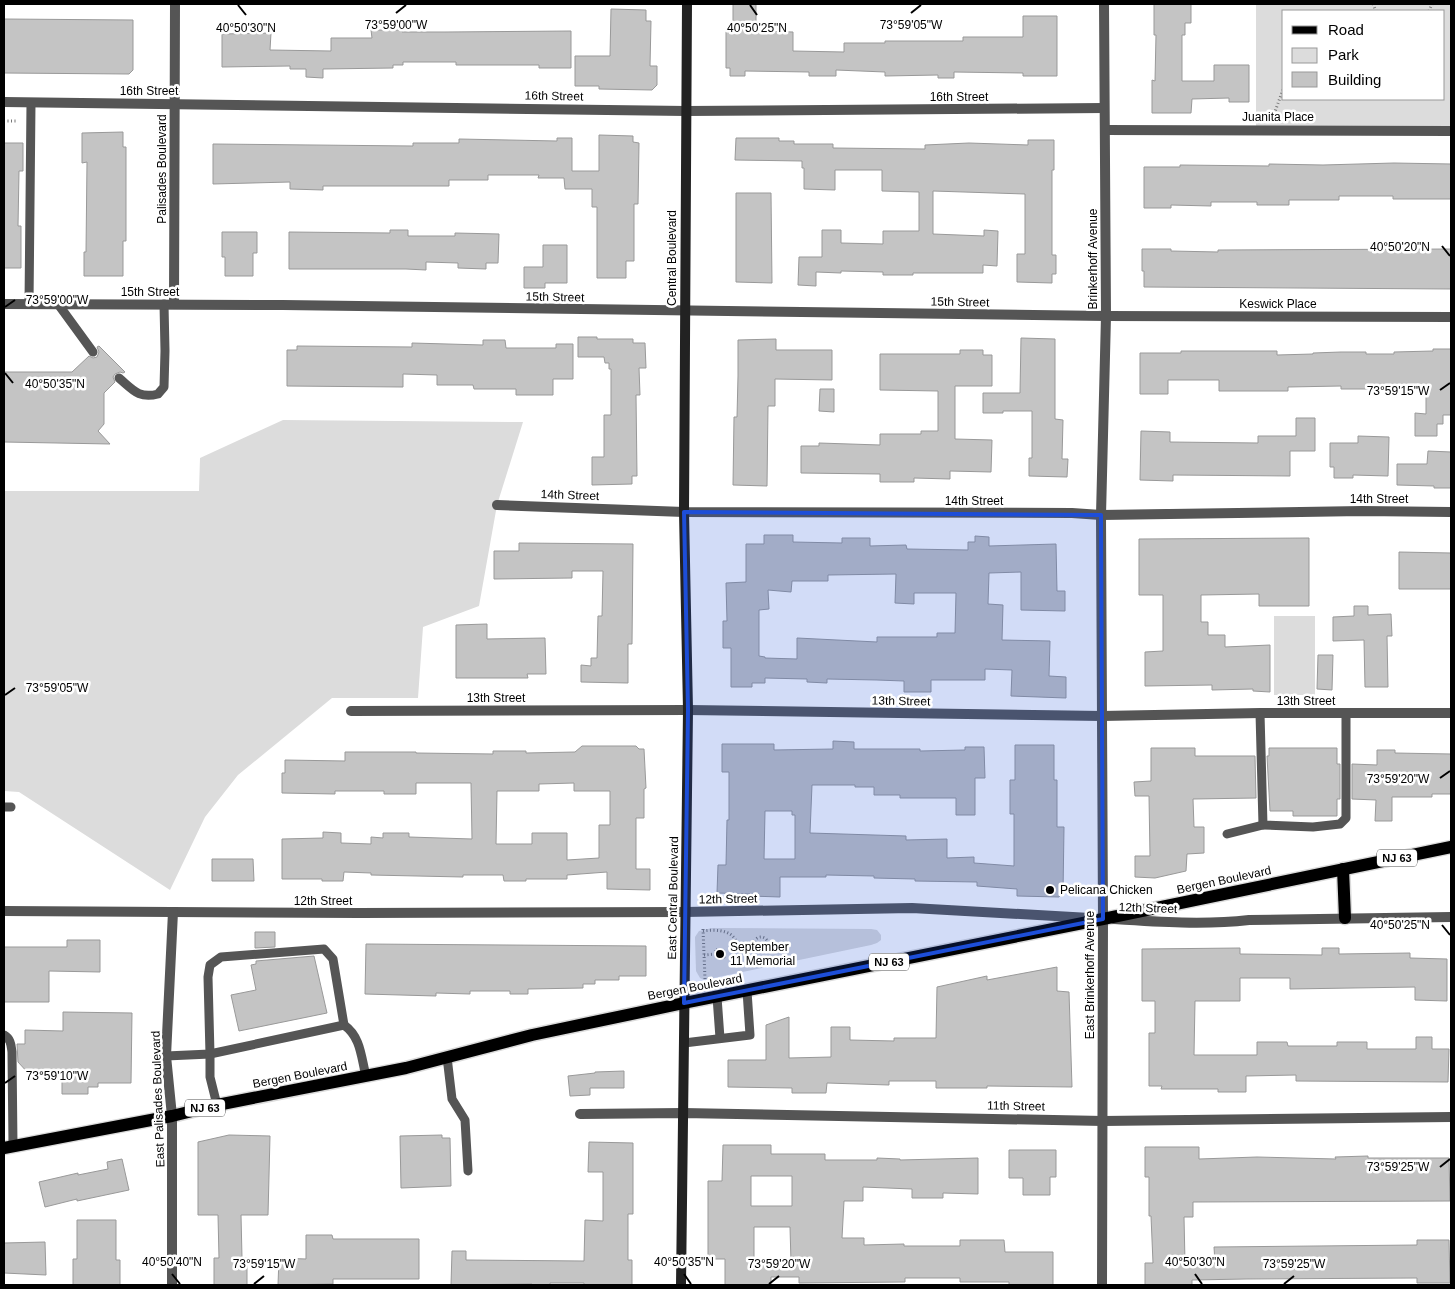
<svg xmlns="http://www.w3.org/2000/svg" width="1455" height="1289" viewBox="0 0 1455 1289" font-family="Arial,sans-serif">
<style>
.green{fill:#dcdcdc;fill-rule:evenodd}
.building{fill:#c4c4c4;stroke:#999;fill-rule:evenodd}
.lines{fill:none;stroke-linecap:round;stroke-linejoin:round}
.primary-casing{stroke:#dbdbdb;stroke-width:15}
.path{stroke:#777;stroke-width:3;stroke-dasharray:1 2.5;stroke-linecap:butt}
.service{stroke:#555;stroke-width:9}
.minor{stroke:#555;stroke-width:10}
.tertiary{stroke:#555;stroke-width:10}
.secondary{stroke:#222;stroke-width:10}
.primary{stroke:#000;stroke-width:12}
.marked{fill:#1d4ed8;fill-opacity:0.2;stroke:#1d4ed8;stroke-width:4;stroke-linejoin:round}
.ticks{fill:none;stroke:#000;stroke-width:2}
.poi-dot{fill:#000;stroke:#fff;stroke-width:2}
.labels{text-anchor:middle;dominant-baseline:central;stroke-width:5;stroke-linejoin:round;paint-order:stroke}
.shield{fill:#fff;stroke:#4c4c4c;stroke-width:1}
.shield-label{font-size:11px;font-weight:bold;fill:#000}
.street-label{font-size:12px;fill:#000;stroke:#fff}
.poi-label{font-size:12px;fill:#000;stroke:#fff;text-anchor:start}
.ticks-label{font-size:12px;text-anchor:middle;fill:#000;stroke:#fff;stroke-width:5;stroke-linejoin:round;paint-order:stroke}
</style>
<rect width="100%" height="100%" fill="#fff"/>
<g class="green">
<path d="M1256 4H1451V131L1256 130ZM1284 11H1444V99H1284Z"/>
<path d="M283 420 523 422 497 505 479 606 423 627 418 698H332L238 775 205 817 170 890 19 792 4 791V491H199L200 458Z"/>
<rect x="1274" y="616" width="41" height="79"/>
<path d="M712 928 871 929 877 930 881 935V940L877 943 871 945 704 980 700 978 696 971 695 937 699 931Z"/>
</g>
<g class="building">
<path d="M733 4H756V31L793 32V51L844 52V43H885V41H963V37H1023V16H1057V76H1023V73L954 72V78H938V75L885 76V72L836 70V76H809V72L745 71V76H730V68H726V29H733Z"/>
<path d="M1154 4H1191V23H1185V35H1182V81H1214V65H1249V102H1229V98L1192 99 1191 113H1152V80L1155 81 1156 35H1154Z"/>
<path d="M611 9 646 10V21H651L650 66H657V85L652 90 599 89V86H575V56H610Z"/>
<path d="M4 19 133 20V70L129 74 4 73Z"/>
<path d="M371 30H402V32H445L571 31V68H539V65H456V62H403V65H393V68L323 69V78L306 77V69H290V66L222 67V34L271 33 270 50 331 51V38H372Z"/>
<path d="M123 132V147H126V241H123V276H84V252H86L87 162 82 163V133Z"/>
<path d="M599 135 633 136V142L639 143 638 204H634V261H626V278H597V207H592V189H565L564 178H538L539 175H488V180H449V186H323V190L290 189V182L213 184V144L413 146V143H459V139L557 141V138H572V171H599Z"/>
<path d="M736 138H779V141H794V144H833V148L925 149V145L969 143 1028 145V140H1054V170H1052V255H1056V274H1052V283L1017 282V254H1025V194L933 191V234L984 236V230L998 231 997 266 983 265V273H913V275H883V272L841 271V273L816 272V286L798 285 799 257H822V230H841V243L883 244V231H919V192L882 191V170H835V190L804 189V168H802V161L735 160Z"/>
<path d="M4 143H23V171H19L18 226H21V268H4Z"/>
<path d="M1394 163 1451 164V199H1393V196H1339V200H1289V205H1257V202H1211V206L1171 205V208H1144V167H1180V165L1269 166V164L1323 165Z"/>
<path d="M736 193H771L772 283 736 282Z"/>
<path d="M390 230H408V236H455V233L499 234 498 263H486V269L458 268V263L426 262V270L406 269H289V232L390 233Z"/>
<path d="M222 232H257V253H253V276H225V257H222Z"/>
<path d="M543 245H567V283H545V288H524V267H543Z"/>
<path d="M1142 249H1171V251L1218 252V250L1451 249V289L1144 287V271H1142Z"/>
<path d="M578 337H597V339H633V343H645L646 368H639L640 395H636L637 476H632V484L592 485V457H604V415H611V369H609V363H605L604 357H578Z"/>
<path d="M1021 338 1055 339V419L1063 420 1062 459H1068L1067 477 1029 476V458H1032V411H1003V413H983V393H1020Z"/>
<path d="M776 339V350H832V380L775 379V406H768L767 486 733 485 734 417H737L738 376V340Z"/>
<path d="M483 340H505L506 348H556V344H573V379H553V395H516V389H474L473 385H437V375L403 374V387L287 386V350H297V346L412 347V343L483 345Z"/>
<path d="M99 346 125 372 123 373 120 372 115 374 113 377 115 382 104 393V424L98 431 110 444 4 442V372H72L89 356 93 358 97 357 99 352 97 347Z"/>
<path d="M1433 349H1451V415H1443V424H1437V436H1415V413L1426 414V386L1370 387V389H1341V386L1288 387V391H1219V380H1168V394H1140V353H1181V351H1277V355L1313 354V353L1341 352H1366V354H1394V352L1433 351Z"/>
<path d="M960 350H983V355H992V386H955V439L992 440 991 472 950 471V479L914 478V482H880V474L801 473V446H819V443L880 445V434H921V431H938V391L880 390V354H960Z"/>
<path d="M820 389H834V412L819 411Z"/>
<path d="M1296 418H1315V451H1290V476L1173 475V481L1140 480 1141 431 1170 432V442L1258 443V436H1296Z"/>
<path d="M1358 436 1389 437 1388 476 1353 475V478H1334V467H1330V443H1358Z"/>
<path d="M1428 451 1451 452V488H1434V486L1397 485V464H1427Z"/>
<path d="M764 535H793V542L842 543V538H870V546L906 545 907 549 968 550V542H975V536L989 537V546L1056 544 1057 591H1065V611L1021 610V572L989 573 988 604 1003 605 1002 640 1050 641 1049 676 1066 677V698L1011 696 1012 670 985 669V680H931V692H904V681L877 680 827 679V683L807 682V679L765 678V683H752V687H731V648H723V621H727L726 583 746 582V544H764ZM896 574 895 603 914 604V593H956L955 633H937V637H877V642L797 638V659L765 658V657L759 656V610L769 609 768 590 791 592 792 581H828V575Z"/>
<path d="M1309 538V606H1259V594L1201 595V622H1208V635H1225V647L1270 645V692L1253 691V689L1212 690V685L1145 686V652L1163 651V595H1139V539Z"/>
<path d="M519 543 633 544 632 644H628V683L581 682V665L591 666V658H597L598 616H602L603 571H572V578L494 579V551H519Z"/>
<path d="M1399 552 1451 553V589H1399Z"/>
<path d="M1354 606H1368V615L1391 614 1392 636H1387L1388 687H1365L1364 640 1333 641V617L1354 616Z"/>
<path d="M487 624V639L545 638 546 674H527L528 678H456V625Z"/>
<path d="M1318 655H1333L1332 690 1317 689Z"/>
<path d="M833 741 854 742V749H920V751L965 750V747H984L985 778H975V815H956V798H900V795H874V787H855V785H812L810 833 906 836V840L947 839V858L974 857V863L1014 866V814H1010V780H1015V745H1054V780H1057V827H1064L1063 893 1059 897 1017 896V889L977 886V882L915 881V879L874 878V876L826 875V877H780V897L750 896V894L717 893 718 865H726L727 820H729V772H722V744H774V750L833 749ZM765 811H792V815H795V859H764Z"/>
<path d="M582 746H636L639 749H644L646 788 644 789V818H636V869H650V890L607 889V872L567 875V879H526V881H504L503 875H463V877L371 875V873L344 872 343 881H322V879H282V839L323 838V832L341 833V843L371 844V837L383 838V833H409V837L472 839 471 783H416V794H384V791H335V794L282 793V773H285V760L345 761V752H416V753L493 754V751H526V753L575 752ZM574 783V791H610V825H599V858L567 860V833H532V844H496L497 791H539V784Z"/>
<path d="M1151 748H1195V756H1255L1256 798 1193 799 1194 827H1204V853L1187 854 1186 871 1155 878 1135 877V856H1150L1149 796H1135L1134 782 1151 781Z"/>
<path d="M1269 748H1337V764H1340V799H1337V816H1293V811H1270L1267 756H1269Z"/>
<path d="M1377 750H1395V753L1451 754V794H1432V797H1392V821H1375L1376 800 1352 799V764L1377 765Z"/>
<path d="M212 859H253L254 881H212Z"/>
<path d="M255 932H275V947L255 948Z"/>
<path d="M67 940H100V972L49 971V1002H4V947H67Z"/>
<path d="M366 944 646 946V976H619V980H595V984H583V988L528 989V994H510V991H470V994L436 993V996L365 994Z"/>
<path d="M1240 948V954L1322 955V948H1339V954L1410 953V958L1447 959V1001L1415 1000V987L1290 989V978H1240V1001H1195L1194 1055H1257V1042H1287L1288 1046H1337V1042H1367V1049H1416V1037H1432V1049H1449L1448 1082 1296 1081V1075L1246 1076V1092H1218V1089H1161L1162 1086H1149V1033H1155V1001H1142V949Z"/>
<path d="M314 956 327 1013 239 1031 231 995 256 990 251 965 256 964V961Z"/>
<path d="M1057 967V991L1069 992 1072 1087 987 1086V1088H936V1081H889V1085L827 1083 826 1093H792V1088L728 1087V1060H766V1025L789 1017V1058L831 1057V1027H850V1040L894 1041V1038H936L937 987 987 976V980Z"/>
<path d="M63 1012 132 1013 131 1083H98V1087H88V1094H62V1075L29 1074 18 1062 17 1044H25V1030L63 1031Z"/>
<path d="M624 1071V1088H590V1095L570 1096 568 1076 595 1073V1072Z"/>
<path d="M229 1135 270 1136 268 1215H241L242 1258H247V1285H214V1258H219L218 1215H198V1142Z"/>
<path d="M442 1135V1138H450L451 1186 401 1188 400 1136Z"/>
<path d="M589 1142 633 1143V1214H628V1260H632V1285H584V1283H550V1285H532V1284L451 1285 452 1251H466V1260L584 1261 585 1220 603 1221V1172H588Z"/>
<path d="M723 1145H771V1154H825V1160H877V1158L900 1159V1160L978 1158V1194L943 1193V1198H912V1189L863 1187V1201H844L842 1238H864V1245L904 1244V1246H960V1240H1004L1005 1252H1053V1285H1009V1282H960V1278H905V1282L799 1283V1277H771V1285H725V1259H708V1181H722ZM751 1176H792V1206H751ZM754 1227H790L791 1262H754Z"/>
<path d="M1145 1147H1199V1159L1257 1157 1336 1159 1335 1157 1368 1156V1158H1449L1450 1201 1193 1202V1217H1184L1185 1263H1215L1214 1247 1417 1245V1240H1449L1450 1283H1417V1278L1246 1279 1192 1280V1285H1145V1263H1153L1151 1216H1149V1177H1145Z"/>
<path d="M1009 1150H1056V1177H1050V1195H1023V1178H1009Z"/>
<path d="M122 1159 129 1190 77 1201V1199L45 1207 39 1182 78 1173V1175L108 1169 107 1162Z"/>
<path d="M77 1220H116V1260H120V1285H73V1259H77Z"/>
<path d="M306 1235H332L333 1239H419V1279H333V1284L278 1285 279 1258 306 1259Z"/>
<path d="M45 1242 46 1275 4 1273V1243Z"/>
</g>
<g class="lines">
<defs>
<g id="primary">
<path d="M1343 869 1345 918"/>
<path d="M4 1148 172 1116 217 1105 406 1068 532 1035 684 1003 1103 919 1451 847"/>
</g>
</defs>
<use href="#primary" class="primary-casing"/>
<g class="path">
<path d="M1373 4 1376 11"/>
<path d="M1429 11 1432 4"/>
<path d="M1273 117 1284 87"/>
<path d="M4 121H18"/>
<path d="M703 929 705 979"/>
<path d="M703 931C718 929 737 930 738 949L754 945"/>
<circle cx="761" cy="944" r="7"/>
<path d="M716 950H723L724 957H716Z"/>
<path d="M704 955 716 954"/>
</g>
<g class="service">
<path d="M29 304 31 103"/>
<path d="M58 304 93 352"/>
<path d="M119 378C133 390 139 399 158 394L164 387 165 351 164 304"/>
<path d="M1260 713 1263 825 1313 827 1340 824 1346 818V713"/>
<path d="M4 807H11"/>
<path d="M1227 834 1263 825"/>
<path d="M717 997 720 1038"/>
<path d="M4 1035C11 1039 11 1045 12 1052L13 1146"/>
<path d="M684 1043 750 1035 747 991"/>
<path d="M166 1056 210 1054 208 977 210 965 221 957 324 949 333 959 344 1025"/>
<path d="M447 1057 452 1099 465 1120 468 1171"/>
<path d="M217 1105 210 1077V1054L344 1025C361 1037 361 1057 366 1076"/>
</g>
<g class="minor">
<path d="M4 102 686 111 1104 108"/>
<path d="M1105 130 1451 131"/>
<path d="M4 304 283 305 1106 316 1451 317"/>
<path d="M174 304 175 4"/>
<path d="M497 505 684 512 1072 513 1101 515 1362 511 1451 512"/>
<path d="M1101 515 1106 316 1104 4"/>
<path d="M351 711 688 710 1102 716 1260 713H1451"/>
<path d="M4 911 359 913 685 912 912 908 1090 918"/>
<path d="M1114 919C1159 922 1205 925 1249 920L1451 917"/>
<path d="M580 1114 683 1113 1103 1121 1451 1117"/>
<path d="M172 1285V1116L166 1056 173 912"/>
</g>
<path class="tertiary" d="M1101 515 1103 919 1102 1285"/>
<path class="secondary" d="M681 1285 688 710 684 512 687 4"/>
<use href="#primary" class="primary"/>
</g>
<path class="marked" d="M684 512 1101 515 1103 919 684 1003 688 710Z"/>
<path class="ticks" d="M238 5 246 15M750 5 757 15M396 13 406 5M911 13 921 5M1442 246 1450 256M5 307 15 300M5 373 13 383M1440 390 1450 383M5 695 15 688M1440 778 1450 771M1442 925 1450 935M5 1083 15 1076M1440 1167 1450 1159M172 1274 180 1284M684 1274 691 1284M1195 1274 1202 1284M254 1284 264 1276M769 1284 779 1276M1284 1284 1294 1276"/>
<g class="poi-dot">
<circle cx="1050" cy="890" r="5"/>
<circle cx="720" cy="954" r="5"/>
</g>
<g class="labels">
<g class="shield">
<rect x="1377" y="849.5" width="40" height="17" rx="4"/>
<rect x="869" y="953.5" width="40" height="17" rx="4"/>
<rect x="185" y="1099.5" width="40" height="17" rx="4"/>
</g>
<g class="shield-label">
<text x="1397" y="858">NJ 63</text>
<text x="889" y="962">NJ 63</text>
<text x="205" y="1108">NJ 63</text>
</g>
<g class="street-label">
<text x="149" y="91">16th Street</text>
<text transform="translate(554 96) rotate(1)">16th Street</text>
<text x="959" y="97">16th Street</text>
<text x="1278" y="117">Juanita Place</text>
<text transform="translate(162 169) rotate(-90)">Palisades Boulevard</text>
<text transform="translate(672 258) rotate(-90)">Central Boulevard</text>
<text transform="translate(1093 259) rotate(-90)">Brinkerhoff Avenue</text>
<text x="150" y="292">15th Street</text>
<text transform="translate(555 297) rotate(1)">15th Street</text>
<text transform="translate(960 302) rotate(1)">15th Street</text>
<text x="1278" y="304">Keswick Place</text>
<text transform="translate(570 495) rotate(2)">14th Street</text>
<text x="1379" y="499">14th Street</text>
<text x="974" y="501">14th Street</text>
<text x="496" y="698">13th Street</text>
<text transform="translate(901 701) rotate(1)">13th Street</text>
<text x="1306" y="701">13th Street</text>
<text transform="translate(1224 880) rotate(-12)">Bergen Boulevard</text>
<text transform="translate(673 898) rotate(-89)">East Central Boulevard</text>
<text transform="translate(728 899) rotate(-1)">12th Street</text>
<text x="323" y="901">12th Street</text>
<text transform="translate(1148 908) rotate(2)">12th Street</text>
<text transform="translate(1090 975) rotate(-90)">East Brinkerhoff Avenue</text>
<text transform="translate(695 987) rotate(-11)">Bergen Boulevard</text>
<text transform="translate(300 1075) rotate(-11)">Bergen Boulevard</text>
<text transform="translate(158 1099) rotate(-92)">East Palisades Boulevard</text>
<text transform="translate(1016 1106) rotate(1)">11th Street</text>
</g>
<g class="poi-label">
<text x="1060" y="890">Pelicana Chicken</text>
<text x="730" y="947">September<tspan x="730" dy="14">11 Memorial</tspan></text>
</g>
</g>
<g class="ticks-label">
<text x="396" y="29">73°59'00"W</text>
<text x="911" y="29">73°59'05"W</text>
<text x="246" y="32">40°50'30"N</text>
<text x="757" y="32">40°50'25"N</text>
<text x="1400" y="251">40°50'20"N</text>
<text x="57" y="304">73°59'00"W</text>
<text x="55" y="388">40°50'35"N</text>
<text x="1398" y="395">73°59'15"W</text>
<text x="57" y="692">73°59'05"W</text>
<text x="1398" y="783">73°59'20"W</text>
<text x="1400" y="929">40°50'25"N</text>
<text x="57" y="1080">73°59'10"W</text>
<text x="1398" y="1171">73°59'25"W</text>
<text x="172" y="1266">40°50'40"N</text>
<text x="684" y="1266">40°50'35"N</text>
<text x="1195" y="1266">40°50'30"N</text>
<text x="264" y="1268">73°59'15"W</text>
<text x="779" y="1268">73°59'20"W</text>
<text x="1294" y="1268">73°59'25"W</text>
</g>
<rect width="1455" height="1289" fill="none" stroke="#000000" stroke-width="10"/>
<rect x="1282" y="10" width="162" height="90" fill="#ffffff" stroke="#999999"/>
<rect x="1292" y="26" width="25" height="8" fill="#000000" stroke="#999999"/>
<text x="1328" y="35" font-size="15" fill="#000000">Road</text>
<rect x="1292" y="48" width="25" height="15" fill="#dcdcdc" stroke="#999999"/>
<text x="1328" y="60" font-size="15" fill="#000000">Park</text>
<rect x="1292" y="72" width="25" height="15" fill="#c4c4c4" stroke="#999999"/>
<text x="1328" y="85" font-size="15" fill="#000000">Building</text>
</svg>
